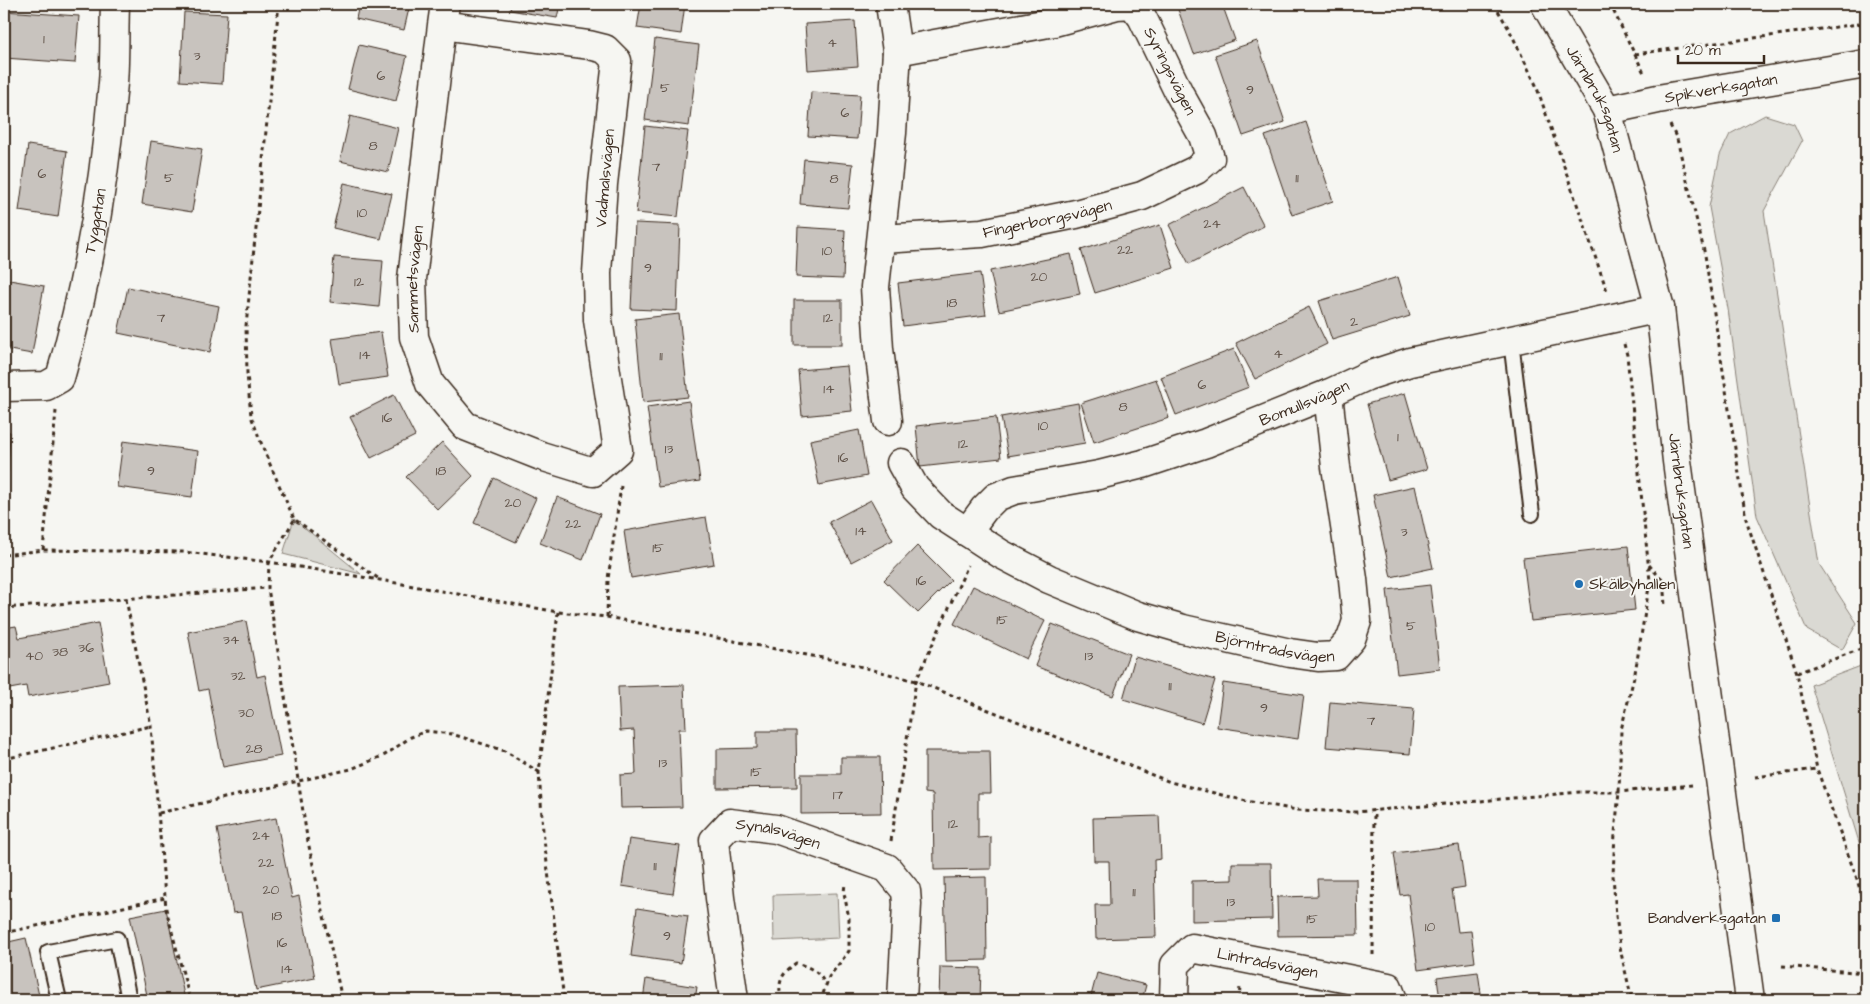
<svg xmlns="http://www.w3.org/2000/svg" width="1870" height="1004" viewBox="0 0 1870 1004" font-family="'Architects Daughter',sans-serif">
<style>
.green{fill:#dad9d3;stroke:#8a8278}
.building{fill:#c8c3be;stroke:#3b2a1e}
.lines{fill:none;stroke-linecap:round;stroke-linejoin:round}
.service-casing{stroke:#3b2a1e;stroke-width:18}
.minor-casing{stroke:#3b2a1e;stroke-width:31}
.tertiary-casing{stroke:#3b2a1e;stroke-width:31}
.path{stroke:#3b2a1e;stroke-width:3;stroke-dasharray:4 4;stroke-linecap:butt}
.service{stroke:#f6f6f2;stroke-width:14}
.minor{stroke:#f6f6f2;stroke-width:28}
.tertiary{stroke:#f6f6f2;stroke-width:28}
.poi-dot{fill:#1f6fb2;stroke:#f6f6f2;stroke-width:2}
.labels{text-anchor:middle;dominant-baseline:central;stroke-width:4;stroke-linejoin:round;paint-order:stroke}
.number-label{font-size:14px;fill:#5e5046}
.street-label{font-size:16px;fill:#3b2a1e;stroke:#f6f6f2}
.poi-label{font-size:16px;fill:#3b2a1e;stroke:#f6f6f2;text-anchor:start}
</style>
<rect width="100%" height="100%" fill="#f6f6f2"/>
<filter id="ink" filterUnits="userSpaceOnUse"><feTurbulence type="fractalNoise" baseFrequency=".02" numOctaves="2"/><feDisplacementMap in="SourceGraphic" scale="10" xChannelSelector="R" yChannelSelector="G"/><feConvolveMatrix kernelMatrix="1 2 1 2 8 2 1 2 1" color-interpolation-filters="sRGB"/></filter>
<g filter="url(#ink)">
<g class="green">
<path d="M1765 115 1794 124 1802 141 1764 211 1819 564 1857 623 1842 650 1807 630 1757 516 1728 309 1709 207 1720 155 1730 134Z"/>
<path d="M294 519 361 574 283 554Z"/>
<path d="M1866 664V865L1811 685Z"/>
<path d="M837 893 839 938 774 941 773 895Z"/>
</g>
<g class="building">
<path d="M359 4H410L404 30 356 19Z"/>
<path d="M511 4H560L557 18 510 10Z"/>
<path d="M641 4H685L681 34 637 28Z"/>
<path d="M926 4H950L927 10Z"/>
<path d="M1176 4H1222L1235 40 1194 54Z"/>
<path d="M4 11 79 16 75 63 4 58Z"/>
<path d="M184 12 227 14 222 84 180 81Z"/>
<path d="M855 21 858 66 808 70 805 24Z"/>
<path d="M655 39 699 45 689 126 645 120Z"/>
<path d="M1257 41 1285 122 1243 136 1215 55Z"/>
<path d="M359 45 407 56 396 101 348 89Z"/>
<path d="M811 92 860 95 857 139 808 136Z"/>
<path d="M350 116 398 128 388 172 340 161Z"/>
<path d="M1306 122 1333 201 1292 215 1265 136Z"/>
<path d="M645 126 688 131 678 217 636 213Z"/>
<path d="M151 141 202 149 192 212 142 204Z"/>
<path d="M28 145 67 151 58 217 19 211Z"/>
<path d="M804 159 853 164 848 208 800 204Z"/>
<path d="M344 183 392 194 381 239 333 228Z"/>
<path d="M1244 187 1264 226 1189 264 1169 225Z"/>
<path d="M635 223 680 225 677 311 631 309Z"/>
<path d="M1160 225 1174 268 1095 293 1081 250Z"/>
<path d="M798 227 845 230 843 279 796 277Z"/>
<path d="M1071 254 1080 294 999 311 990 271Z"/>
<path d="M334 257 383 261 379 307 330 302Z"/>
<path d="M980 273 986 315 903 326 898 283Z"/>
<path d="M1398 277 1410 316 1332 340 1319 301Z"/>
<path d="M4 279 44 286 32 354 4 349Z"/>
<path d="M128 287 219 306 210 352 118 333Z"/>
<rect x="794" y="300" width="48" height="45"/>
<path d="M1309 307 1327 344 1255 379 1236 343Z"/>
<path d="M679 314 688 397 643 402 635 319Z"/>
<path d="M381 332 388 377 339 384 332 339Z"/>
<path d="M1234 349 1249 387 1176 415 1161 377Z"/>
<path d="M847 366 852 411 802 416 798 370Z"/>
<path d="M1156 379 1169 418 1094 442 1081 403Z"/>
<path d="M1405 393 1427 469 1388 480 1367 404Z"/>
<path d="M394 395 415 436 371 458 350 417Z"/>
<path d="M689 401 700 481 658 487 647 407Z"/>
<path d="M1078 403 1085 443 1008 456 1001 417Z"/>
<path d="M996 417 1001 458 920 467 916 426Z"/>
<path d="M859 430 867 476 819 485 810 440Z"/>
<path d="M4 431 10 432 8 472H4Z"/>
<path d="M123 441 198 451 192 497 117 487Z"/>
<path d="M442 442 473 476 438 510 406 477Z"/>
<path d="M494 478 536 498 516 542 474 523Z"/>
<path d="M1415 486 1433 568 1391 577 1373 495Z"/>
<path d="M557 497 600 514 583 560 540 543Z"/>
<path d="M871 500 893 540 851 562 829 522Z"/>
<path d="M706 517 714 564 631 578 624 531Z"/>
<path d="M917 546 951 580 918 613 884 580Z"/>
<path d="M1628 546 1635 610 1531 621 1523 558Z"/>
<path d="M1430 585 1440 669 1397 674 1387 590Z"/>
<path d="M973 586 1045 621 1026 659 954 624Z"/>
<path d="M246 621 257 677 265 675 281 756 223 767 208 689 199 691 188 632Z"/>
<path d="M98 623 109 682 28 697 26 686 4 690V628L16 626 19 638Z"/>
<path d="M1052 624 1129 654 1113 696 1035 666Z"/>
<path d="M1135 657 1215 680 1202 723 1123 699Z"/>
<path d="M1223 683 1304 695 1298 739 1217 727Z"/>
<path d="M684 685 686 729H679L682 807 621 808 620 775 636 774 634 730 620 731 618 687Z"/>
<path d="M1330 702 1414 709 1410 754 1326 747Z"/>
<path d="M757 731H796L797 787 717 788V749L757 748Z"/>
<path d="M925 751H990L991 793H978V838L991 837V869L934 870 933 794 925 793Z"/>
<path d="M841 757H880L881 813 801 814V774H841Z"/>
<path d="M1159 816 1161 859 1154 860 1156 937 1096 939 1095 905H1110L1109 861H1094L1093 818Z"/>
<path d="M276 818 292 898 299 896 315 978 256 990 241 912 233 913 217 829Z"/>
<path d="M629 839 680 846 673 894 622 886Z"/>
<path d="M1459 845 1465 887 1452 889 1458 932 1471 931 1475 962 1418 970 1408 894 1400 895 1394 853Z"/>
<path d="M1232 863H1271L1272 919 1192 921V881L1232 880Z"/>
<path d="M986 877 987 960 946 961 944 878Z"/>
<path d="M1317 879H1357L1358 935 1278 936 1277 897 1318 896Z"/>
<path d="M637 908 688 916 681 963 631 956Z"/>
<path d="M166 909 185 1000H148L130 916Z"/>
<path d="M26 938 40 1000H4V943Z"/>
<path d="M940 967 981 968 980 1000H939Z"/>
<path d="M1478 972 1482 1000H1440L1437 977Z"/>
<path d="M1097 973 1146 985 1142 1000H1090Z"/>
<path d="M646 979 697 987 695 1000H643Z"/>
</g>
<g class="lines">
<defs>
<g id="service">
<path d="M1511 341 1532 514"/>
<path d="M59 1000 48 952 117 939 129 1000"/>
</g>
<g id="minor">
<path id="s1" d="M442 25 589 45 605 49 617 61 603 184 597 273 598 320 618 450 593 472 541 456 465 426 430 384 414 337 412 279 442 25 445 4"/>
<path id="s2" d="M1607 110 1658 99 1866 64"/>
<path id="s3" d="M881 239 982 233 1076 214 1142 196 1196 170 1210 158 1203 136 1179 93 1142 17 1132 4 1117 5 1054 22 897 51"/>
<path id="s4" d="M4 387 46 386 60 378C87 284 105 181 113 83 115 57 114 30 115 4"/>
<path d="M888 421 879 349 875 287 892 133 897 51 890 4"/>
<path id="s5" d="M901 463 915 488 941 515 1001 554 1049 579 1138 616 1183 629 1290 653 1318 657 1336 656 1351 639 1357 621 1353 579 1336 467 1328 394"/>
<path id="s6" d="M967 532 984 509 996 497 1014 490 1099 475 1143 464 1206 443 1328 394 1367 376 1410 362 1660 308"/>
<path id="s7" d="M734 1000 720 898 714 840 730 823 776 829 887 868 906 891 907 904 902 1000"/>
<path id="s8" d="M1174 1000 1175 965 1192 948 1388 987 1393 1000"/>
</g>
<g id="tertiary">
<path id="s9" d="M1545 4 1607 110 1660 308 1677 461 1750 1000"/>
</g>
</defs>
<use href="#service" class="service-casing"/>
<use href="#minor" class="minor-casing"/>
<use href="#tertiary" class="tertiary-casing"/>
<g class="path">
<path d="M279 4 246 326 247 374 251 416 265 453 294 519 379 579"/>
<path d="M1494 4 1509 29 1536 85 1607 291"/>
<path d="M1610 4 1644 73"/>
<path d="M1635 54 1866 23"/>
<path d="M1670 125 1677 139 1705 255 1746 519 1797 673 1817 769 1857 879 1866 912"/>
<path d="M1624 344 1627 355 1650 581 1635 673 1621 730 1619 792 1615 833 1613 875 1616 916 1621 953 1632 1000"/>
<path d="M294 520 269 562 268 588 307 837 342 1000"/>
<path d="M43 550 56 411"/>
<path d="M4 555 43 550 184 552 269 562 380 580 558 612 607 617 839 661 916 681 1170 782 1246 801 1297 810 1357 812 1580 792H1619L1692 785"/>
<path d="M1649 565 1663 581"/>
<path d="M1664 592 1665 606"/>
<path d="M126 599 151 726 166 909 190 1000"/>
<path d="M4 608 267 588"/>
<path d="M558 612 539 772 543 831 564 1000"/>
<path d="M607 617 608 579 621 486"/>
<path d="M1797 673 1866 647"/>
<path d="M4 759 151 726"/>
<path d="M1755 777 1817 769"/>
<path d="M159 813 351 769 385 755 411 737 426 731 452 734 505 751 539 772"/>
<path d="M891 841 916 681 968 565"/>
<path d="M4 933 165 898"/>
<path d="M1373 955 1374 810"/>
<path d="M1782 966 1866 973"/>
<path d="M781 1000C778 982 780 975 796 963 809 967 819 971 825 984"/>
<path d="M818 1000 823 994 829 977 849 951V918L844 893 845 883"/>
<path d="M1239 1000 1240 986"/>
<path d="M1861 1000 1866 985"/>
</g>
<use href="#service" class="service"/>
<use href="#minor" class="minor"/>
<use href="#tertiary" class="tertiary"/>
</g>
</g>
<g class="poi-dot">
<circle cx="1579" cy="584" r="5"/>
<rect x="1771" y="913" width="10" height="10" rx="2.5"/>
</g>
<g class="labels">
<g class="number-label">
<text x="44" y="39">1</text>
<text x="832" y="43">4</text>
<text x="197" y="56">3</text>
<text x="381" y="76">6</text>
<text x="665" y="88">5</text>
<text x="1250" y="90">9</text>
<text x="845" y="113">6</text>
<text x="373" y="146">8</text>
<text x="656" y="167">7</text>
<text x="42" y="174">6</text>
<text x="169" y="178">5</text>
<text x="1297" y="178">11</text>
<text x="834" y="179">8</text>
<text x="362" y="213">10</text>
<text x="1212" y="224">24</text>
<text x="1125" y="250">22</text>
<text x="827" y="251">10</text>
<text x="648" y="268">9</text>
<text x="1039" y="277">20</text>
<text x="359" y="282">12</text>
<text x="952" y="303">18</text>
<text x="161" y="318">7</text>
<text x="828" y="318">12</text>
<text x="1354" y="322">2</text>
<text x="1278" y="354">4</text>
<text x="365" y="355">14</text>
<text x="661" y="356">11</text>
<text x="1202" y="385">6</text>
<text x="829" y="389">14</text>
<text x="1123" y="407">8</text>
<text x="387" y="418">16</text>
<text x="1043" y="426">10</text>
<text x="1398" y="437">1</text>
<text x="963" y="444">12</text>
<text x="669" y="449">13</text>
<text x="843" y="458">16</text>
<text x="151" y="471">9</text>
<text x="441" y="471">18</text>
<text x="513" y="503">20</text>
<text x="573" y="524">22</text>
<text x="861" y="531">14</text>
<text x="1404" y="532">3</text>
<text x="658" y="548">15</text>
<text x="921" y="581">16</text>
<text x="1002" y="620">15</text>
<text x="1411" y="626">5</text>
<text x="231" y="640">34</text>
<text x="86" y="648">36</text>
<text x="60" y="652">38</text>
<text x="34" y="656">40</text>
<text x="1089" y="656">13</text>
<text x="238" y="676">32</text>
<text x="1170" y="686">11</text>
<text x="1264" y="708">9</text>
<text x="246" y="713">30</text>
<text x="1371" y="721">7</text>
<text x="254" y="749">28</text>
<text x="663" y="763">13</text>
<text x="756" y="772">15</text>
<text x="838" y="795">17</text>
<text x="953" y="824">12</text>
<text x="261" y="836">24</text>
<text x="266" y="863">22</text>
<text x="655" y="866">11</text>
<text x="271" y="890">20</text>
<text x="1134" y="892">11</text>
<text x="1231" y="902">13</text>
<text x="277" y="916">18</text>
<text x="1312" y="919">15</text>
<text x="1430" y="927">10</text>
<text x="667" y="936">9</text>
<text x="282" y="943">16</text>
<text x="287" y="969">14</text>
</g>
<g class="street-label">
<text transform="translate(1170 71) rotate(63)">Syringsvägen</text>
<text stroke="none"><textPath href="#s2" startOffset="116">Spikverksgatan</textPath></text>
<text stroke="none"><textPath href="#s9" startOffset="108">Järnbruksgatan</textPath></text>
<text transform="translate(605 178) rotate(-85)">Vadmalsvägen</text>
<text stroke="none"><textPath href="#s3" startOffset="168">Fingerborgsvägen</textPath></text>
<text stroke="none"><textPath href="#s4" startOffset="219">Tyggatan</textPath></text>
<text stroke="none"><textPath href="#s1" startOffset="905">Sammetsvägen</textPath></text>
<text stroke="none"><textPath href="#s6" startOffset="369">Bomullsvägen</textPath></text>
<text stroke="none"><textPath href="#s9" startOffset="512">Järnbruksgatan</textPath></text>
<text stroke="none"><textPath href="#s5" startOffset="429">Björntrådsvägen</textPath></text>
<text stroke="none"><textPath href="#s7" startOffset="234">Synålsvägen</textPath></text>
<text stroke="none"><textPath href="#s8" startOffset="136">Lintrådsvägen</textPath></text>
</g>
<g class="poi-label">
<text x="1589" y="584">Skälbyhallen</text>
<text x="1766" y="918" text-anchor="end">Bandverksgatan</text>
</g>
</g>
<rect width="1870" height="1004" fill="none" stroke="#f6f6f2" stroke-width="20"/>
<rect x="10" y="10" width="1850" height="984" fill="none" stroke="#3b2a1e" stroke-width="2" filter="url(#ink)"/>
<path d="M1678 55v8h86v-8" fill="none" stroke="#3b2a1e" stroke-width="2.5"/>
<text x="1685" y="55" font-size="15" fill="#3b2a1e" stroke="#f6f6f2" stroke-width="4" paint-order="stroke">20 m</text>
</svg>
